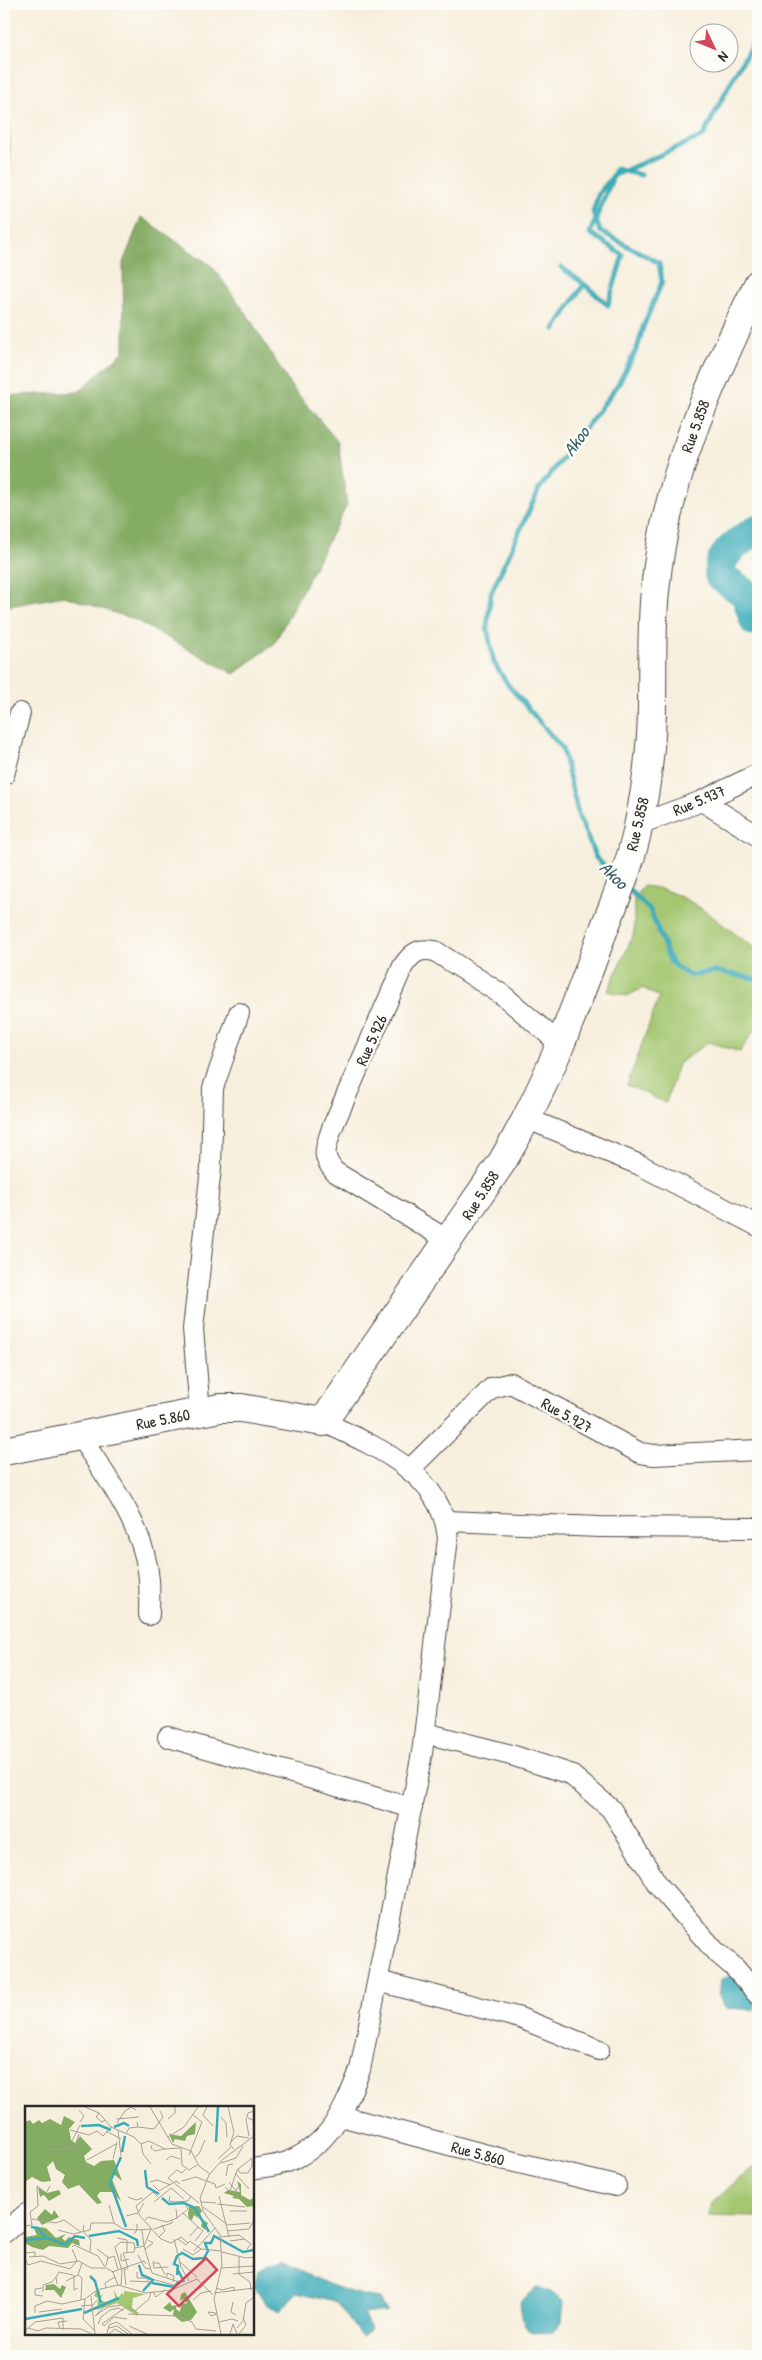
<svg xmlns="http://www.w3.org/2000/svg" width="762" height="2360" viewBox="0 0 762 2360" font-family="'Patrick Hand',sans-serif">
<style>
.green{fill:#a5c771;stroke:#68794e}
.forest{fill:#84ac63;stroke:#586c47}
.water{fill:#3babb8;stroke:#336b72}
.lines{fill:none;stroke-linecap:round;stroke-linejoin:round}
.stream{stroke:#3babb8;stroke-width:5}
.river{stroke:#3babb8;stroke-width:31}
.street-casing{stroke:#4a4846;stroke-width:22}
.secondary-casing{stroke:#4a4846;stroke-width:30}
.street{stroke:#fff;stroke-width:20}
.secondary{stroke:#fff;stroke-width:28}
.labels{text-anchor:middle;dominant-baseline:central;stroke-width:5;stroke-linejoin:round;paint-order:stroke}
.street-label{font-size:16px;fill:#2b2b2b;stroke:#fdfcf7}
.water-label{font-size:18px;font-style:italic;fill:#315e63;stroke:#fdfcf7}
.inset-river{fill:none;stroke:#3babb8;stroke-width:2.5}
.inset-road{fill:none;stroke:#a5a196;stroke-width:1}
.view{fill:#d1495b;fill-opacity:0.15;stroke:#d1495b;stroke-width:2.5}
.inset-edge{fill:none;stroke:#2b2b2b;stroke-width:2.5}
</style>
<rect width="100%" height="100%" fill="#fdfcf7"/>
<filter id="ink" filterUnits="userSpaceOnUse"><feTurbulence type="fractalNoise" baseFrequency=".02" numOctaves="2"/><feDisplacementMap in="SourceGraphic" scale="10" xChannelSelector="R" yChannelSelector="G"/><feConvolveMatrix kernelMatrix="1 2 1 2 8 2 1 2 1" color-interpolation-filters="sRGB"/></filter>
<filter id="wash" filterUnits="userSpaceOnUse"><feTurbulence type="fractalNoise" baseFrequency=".0096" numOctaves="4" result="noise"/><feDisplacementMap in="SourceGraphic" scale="20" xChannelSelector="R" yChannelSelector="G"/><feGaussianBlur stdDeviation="1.12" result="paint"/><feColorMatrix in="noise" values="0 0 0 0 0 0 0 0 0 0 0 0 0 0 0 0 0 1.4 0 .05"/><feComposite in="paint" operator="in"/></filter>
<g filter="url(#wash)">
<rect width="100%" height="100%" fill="#f7efdd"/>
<g class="green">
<path d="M643 886C688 889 722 927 758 950V1024L740 1052 708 1042 678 1064 666 1103 627 1085 659 997 643 988 627 996 608 991 634 933V898Z"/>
<path d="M758 2163V2217L708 2216 711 2203Z"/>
</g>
<g class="forest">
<path d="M4 105 8 114 10 161 4 170Z"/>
<path d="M141 217 212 266 248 316 291 386 338 442 347 505 274 644 234 674 133 619 64 596 4 607V396L78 392 124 351 123 263Z"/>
</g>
<g class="water">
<path d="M737 1974 754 1993 755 2010 725 2008 719 1996 721 1979Z"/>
<path d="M281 2262C313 2278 344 2293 379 2298L387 2311 363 2314 371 2329 361 2336 335 2301 296 2292 281 2311 267 2305 254 2287 258 2271Z"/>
<path d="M538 2287 551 2292 564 2302 562 2322 553 2332C524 2335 523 2329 520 2302Z"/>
</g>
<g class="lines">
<g class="stream">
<path d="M561 267 584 284 608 305 623 255 590 233 616 169 641 175"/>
<path d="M555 329 584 284"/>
<path d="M615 876 596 858 579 817 562 748 509 686 494 663 487 627 491 593 539 489 618 385 638 346 643 327 662 282 659 263 600 231 593 212 599 193 613 176 703 136 734 76 758 34"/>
<path d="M628 889 650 910 671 963 690 976 714 971 758 979"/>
</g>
<path class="river" d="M758 529C743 539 716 554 720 576L746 594 755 621 758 622"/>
</g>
</g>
<g filter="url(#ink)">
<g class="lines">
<defs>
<g id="street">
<path d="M4 775 20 713"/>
<path d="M702 801 758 836"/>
<path d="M639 824 702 801 758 774"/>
<path d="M528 1119 640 1165 758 1226"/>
<path d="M449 1241 335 1172C320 1155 326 1148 332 1128L403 966C413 952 419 948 435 951L504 996 561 1045"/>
<path d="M200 1412 193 1329 211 1168 213 1088 239 1013"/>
<path d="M79 1435C107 1478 145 1527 149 1580 150 1591 149 1603 149 1615"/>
<path d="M409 1470 492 1388 511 1383 640 1453 654 1455 758 1450"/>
<path d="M447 1521 600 1527 758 1528"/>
<path d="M425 1733 511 1755 570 1774 611 1809 658 1885 715 1951 734 1967 758 1995"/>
<path d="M168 1737 412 1808"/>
<path d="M378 1981 520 2018 599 2050"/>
<path d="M341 2116 502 2159 616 2186"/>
<path d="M252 2169C263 2167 277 2166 287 2162 331 2144 344 2110 360 2070L422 1753 448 1538C442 1473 375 1446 323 1422"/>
<path d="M4 2233 26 2214"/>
</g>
<path id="secondary" d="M4 1451 220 1408H241L323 1422 502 1162C546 1089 572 1017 601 937 615 900 632 862 639 822 645 794 649 764 651 735 654 687 650 639 655 591 665 479 710 383 758 284"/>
</defs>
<use href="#street" class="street-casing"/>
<use href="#secondary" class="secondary-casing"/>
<use href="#street" class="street"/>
<use href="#secondary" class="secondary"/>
</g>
</g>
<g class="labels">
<g class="street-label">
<text transform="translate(695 426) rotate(-70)">Rue 5.858</text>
<text transform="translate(699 800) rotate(-23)">Rue 5.937</text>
<text transform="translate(637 824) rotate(-77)">Rue 5.858</text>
<text transform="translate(371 1040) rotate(-66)">Rue 5.926</text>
<text transform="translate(480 1195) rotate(-57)">Rue 5.858</text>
<text transform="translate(567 1415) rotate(29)">Rue 5.927</text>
<text transform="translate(163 1419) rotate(-11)">Rue 5.860</text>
<text transform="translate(478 2153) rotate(15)">Rue 5.860</text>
</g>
<g class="water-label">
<text transform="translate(576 441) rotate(-53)">Akoo</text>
<text transform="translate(614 875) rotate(44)">Akoo</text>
</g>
</g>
<g transform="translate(25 2106)">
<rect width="229" height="229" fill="#f7efdd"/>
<path d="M89 184 93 192 97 187 99 189V185L121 188 108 192 107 202 114 207 112 210 92 197 72 204 73 192 69 190 71 185H75V190L78 188 75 194 81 196 90 192Z" fill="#a5c771"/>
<path d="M39 10 50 16 44 23 46 34 50 37 55 30 67 43 59 50 61 56 69 60 76 55 89 54 97 75 90 69 86 71 96 95 87 86H75L72 90 77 97 72 98 54 79 43 83 37 76 40 69 31 63 28 55 22 61 26 75 17 76 7 71 0 76V16L5 14 8 18 14 14 17 17 25 13 36 19ZM171 16 170 28 162 30 160 35 150 33 148 37 144 28 156 30ZM212 75 216 78V89L225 94 229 91V100L222 101 214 93 207 92 209 90 199 87 203 84 215 86ZM13 81 22 87 34 84 36 88 24 95 19 89 15 91ZM174 100 177 105 173 111 183 117 180 124 176 120 178 115 169 109 167 114 164 113 163 108 164 101ZM20 103 27 109 29 104 34 111 17 119 12 112ZM13 121 21 122 31 132 41 128 37 132 40 135 44 131 54 134 55 140 47 137 43 142 24 140 18 144 7 141 0 137V131L12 129 9 123ZM29 178 35 183 37 179 41 181 36 192 29 184H20L21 179ZM160 186 172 206 166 214 157 216 148 209 149 203 145 206 138 202 145 196 147 200 152 199 151 203 155 206 156 198 162 197 159 193 155 195 156 188Z" fill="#84ac63"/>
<path class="inset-river" d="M56 20 74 19 86 24M89 21 99 17 104 20M191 36 193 1M97 46 100 30M96 51 85 76 101 121M120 64 122 81 134 88M137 92 144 98 159 97 170 102 184 126M6 121 13 122 21 132M64 130 94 125 112 134 113 140M0 134 23 132 40 139 50 130 60 132M114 159 117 169 128 174 118 185M152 162 159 176M152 169 153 160 149 158 152 150 157 147 168 153 179 152 183 145 180 137H186L189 130 218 146 229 144M65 170 70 175 76 197M127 177 149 181 154 175M59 207 94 192M0 213 57 203"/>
<path class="inset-road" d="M60 1 74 7 86 21 109 31 116 38 124 35 140 43 155 42M125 1 147 38 166 45 174 60 185 68M182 1 178 9 188 20M203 1 209 26 205 39 209 43M54 4 59 10 55 16M74 7 71 11 77 16 80 14M196 11 201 17 202 31M223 12 228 14 229 24M91 13 114 11M143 13 150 7V1M92 17 100 5 106 1 111 4M113 21 129 23 138 11 135 5M45 24 64 29 72 25 78 30 86 21M93 24 96 50M81 25 96 33M101 28 104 22 113 21 112 16M224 30 221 14 223 7 229 5M143 31 159 21 173 1M47 35 55 19M206 36 212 30 224 32M116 38 118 48 126 58M127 39 126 42 130 45 140 43M156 42 157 59 164 64 172 59M23 44 49 42 54 28M164 49 177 16 168 9M170 51 174 48 180 34M88 53 92 36M193 53 206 41M62 54 91 38M141 54 146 50 155 53M196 57 211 52 218 40M161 63 157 67 152 64 143 72 174 97M213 63 215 67H223L227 60V53M210 67 224 83M201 70 203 59 208 58M157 75 171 71 181 75M182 75 190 78 191 82 200 78M125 76 132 74 146 79M204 76 211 85 213 81M128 79 134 85 151 75 155 78M200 81 205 85 212 64 227 52M145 90 144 95 149 96 163 95 166 90M194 90 204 131M103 91 111 94 118 92M133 91 128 86 111 100 115 110 136 133 146 137 156 131 163 137M129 96 146 82 159 93M176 96 191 97M192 98 220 101M84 99 89 117M178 101 203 119 225 117M205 105H222M158 107 173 121 165 130M101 110 113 107 119 97M152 112 163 103 161 100M7 113 31 117 39 114 56 126M120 114 123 111 142 116 152 112 151 103M112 118V124L126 123 119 140 127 167 157 177M59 119 58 125 66 134 65 146M0 120 7 119 5 106 13 100 12 80 21 87 25 80M129 123 147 117V114M33 124 48 128 65 124 66 117H89L98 123 112 124 109 128M202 125 224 123 229 114M134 131 140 125 137 119M195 131 214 129 226 138 222 143M92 132 102 134V146M149 133 156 161 164 175M153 133 161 139 165 135 176 143 196 145M170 135 178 125 173 121M205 135 220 133M47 141 49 139 73 150 80 161M110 142 119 140 117 124M72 143 83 151 81 160M120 143 128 137 123 134M158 143 168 149 176 143M169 145 190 122M197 146 221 152 229 151M0 147 10 146V151M96 148V155L104 153M113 149 120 162 125 163M4 151 18 150 35 158 54 155 66 162H81L88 166 93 179M214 151V168L225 176 226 184M0 152 3 159 16 155 45 163 52 155 47 143M83 152 89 150 93 163M128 155 129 162 143 161M155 156 172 171M128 157H134L140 169M99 162 101 179M196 162 229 160M100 164 103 162 98 147 109 146 110 142M87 166 119 155 121 158M112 166V172H122L123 175M208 168 229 166M49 169V184L53 182M53 169 57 172 56 194M31 171 34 166 48 169M142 171V167L149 170 148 176M172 173 188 189M130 174 149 179M41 175 53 169 57 157M105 175 126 176M96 179 97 165 90 141 96 136 109 137 110 142M17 182 10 183V189L18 190M81 182 80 177 90 171M191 182 197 184 209 181V184M18 186V179L27 176 31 171 32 178M128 186 131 191 140 184M189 187 229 182M165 189 179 179M66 190 70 228M168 194 176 187 186 185M208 196 206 206 211 209M56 200 68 199 72 194M110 205 124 193 126 186M14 206 37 203M10 207V200L22 195 37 198 60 193 72 184 93 179 121 187 147 184 172 173M191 207 183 206 186 210 192 208M103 208 152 210 167 216 171 223 191 225M70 210 83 201 97 199M70 210 82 198M58 213 60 193M58 213 69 224M102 213 89 211 79 220 77 218 101 201 111 205M194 216 207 213 213 215M73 218 76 211 85 204 94 202 98 205M104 220 122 228M3 222 13 225 21 222 56 223 67 228M84 222 92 220 103 228M212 222 218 215 221 197 229 191M35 223 33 216 42 215M0 225 10 216 38 212V224M82 228 84 219 92 216 107 228M84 228 90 223 98 228M196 228 189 193 197 159 195 129 178 105 175 92 184 69 197 54 229 30M205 228 208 218 212 228M214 228 221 219 218 211"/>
<path class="view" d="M181 152 192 164 154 200 142 188Z"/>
<rect width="229" height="229" class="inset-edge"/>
</g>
<rect width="762" height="2360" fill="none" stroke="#fdfcf7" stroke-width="20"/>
<g transform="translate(714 48) rotate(133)"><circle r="24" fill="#fdfcf7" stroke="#a9a8a5"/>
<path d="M0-4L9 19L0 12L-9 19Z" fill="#d1495b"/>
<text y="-8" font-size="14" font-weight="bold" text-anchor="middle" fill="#2b2b2b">N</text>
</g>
</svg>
